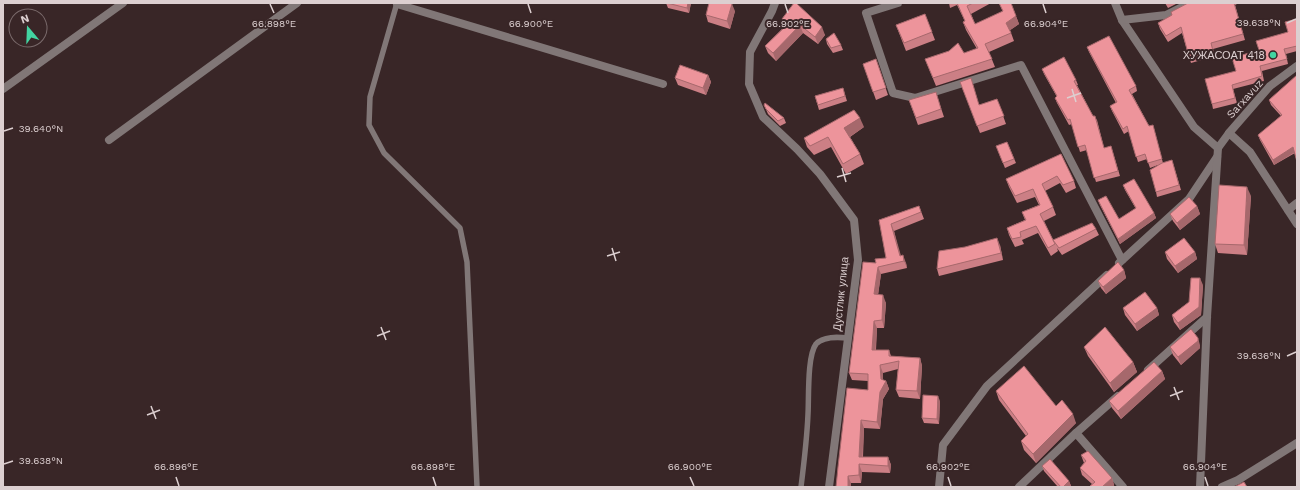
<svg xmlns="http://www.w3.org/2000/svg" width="1300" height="490" viewBox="0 0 1300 490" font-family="'Work Sans',sans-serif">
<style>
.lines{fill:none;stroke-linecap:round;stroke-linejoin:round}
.service{stroke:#817777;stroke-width:5.5}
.minor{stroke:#817777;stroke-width:8}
.wall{fill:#cc7f85}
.shaded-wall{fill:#a6686c}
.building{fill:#ed949b;stroke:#a6686c}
.ticks{fill:none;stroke:#dccfd0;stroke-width:1.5}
.poi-dot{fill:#42d4a1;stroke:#392627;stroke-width:1.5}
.labels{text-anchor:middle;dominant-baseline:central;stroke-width:4;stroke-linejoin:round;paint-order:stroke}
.poi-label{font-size:11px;fill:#dccfd0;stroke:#392627;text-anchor:end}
.street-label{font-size:11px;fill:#dccfd0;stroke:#392627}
.ticks-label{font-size:10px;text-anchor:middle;fill:#dccfd0;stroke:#392627;stroke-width:4;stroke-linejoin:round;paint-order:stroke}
</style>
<rect width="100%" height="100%" fill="#392627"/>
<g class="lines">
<g class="service">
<path d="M397 3 370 97 369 125 384 153 460 228 467 262 477 487"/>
<path d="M801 487C804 463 807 438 808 414 809 398 807 356 816 344 823 336 838 337 848 338"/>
</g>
<g class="minor">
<path d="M775 3 772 11 750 52 749 84 763 117 797 149 820 174 854 220 858 260 829 487"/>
<path d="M898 3 866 13 893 93 915 98 1021 65 1122 260"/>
<path d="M1115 3 1122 20 1194 127 1218 148"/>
<path d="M397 4 663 84"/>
<path d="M1122 20 1166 15 1190 3"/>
<path d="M3 89 123 3"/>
<path d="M1229 133 1270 86 1297 66"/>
<path d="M109 140 297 3"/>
<path d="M1288 210 1297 203"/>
<path d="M1119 263 1189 199 1217 157"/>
<path d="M1148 370 1207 317"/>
<path d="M1118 396 1076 433 1123 487"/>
<path d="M939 487 943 445 987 386 1107 275"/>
<path d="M1019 487 1076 433"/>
<path d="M1200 487 1207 317 1218 148 1229 133 1250 152 1297 224"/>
<path d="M1222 487 1238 480 1297 443"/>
</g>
</g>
<g class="wall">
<path d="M666 3H691L689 13 668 8Z"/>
<path d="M794 3 825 35 818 44 803 33 776 61 768 53 765 46 784 27 782 19Z"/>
<path d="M949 3H991L971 14 975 24 1003 12 999 3H1011L1019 24 1010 30 1014 41 989 52 995 67 936 86 925 59 964 53 977 49 966 30 963 22 965 21 957 5 950 8Z"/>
<path d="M1165 3H1178L1168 8Z"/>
<path d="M1188 3H1239L1235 5 1245 40 1213 49 1215 56 1191 63 1182 33 1168 42 1160 29 1158 23 1172 15 1171 12Z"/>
<path d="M735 11 730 29 708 22 706 15Z"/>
<path d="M925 14 935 40 906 51 896 25Z"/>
<path d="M1297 19V51L1286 54 1288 64 1262 71 1264 81 1233 89 1237 103 1213 109 1212 104 1236 71 1259 50 1288 32Z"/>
<path d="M826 39 841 45 843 50 833 53 827 44Z"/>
<path d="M1087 47 1136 86 1137 91 1132 94 1149 126 1153 125 1163 163 1172 160 1181 190 1157 197 1156 192 1158 165 1150 168 1147 159 1138 162 1129 131 1124 134 1112 111 1110 106 1116 103 1089 52Z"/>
<path d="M876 59 888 95 876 100 863 64Z"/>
<path d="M1042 69 1076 80 1078 85H1077L1093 116 1097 120 1104 148 1111 146 1120 176 1096 182 1087 150 1080 152 1072 124 1069 125 1057 103 1055 98 1057 97 1044 74Z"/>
<path d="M708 75 711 82 706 95 678 85 675 78Z"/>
<path d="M1297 75 1295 153 1274 165 1260 140 1258 135 1281 116 1271 105 1269 100Z"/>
<path d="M960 82 980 105 997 99 1006 124 980 133Z"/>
<path d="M843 88 847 101 819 110 815 96Z"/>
<path d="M938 99 944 117 918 125 909 100Z"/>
<path d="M764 105 784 118 786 123 780 126 768 114Z"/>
<path d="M864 127 850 137 860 154 864 164 846 174 831 147 814 155 807 147 804 138Z"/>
<path d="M1007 142 1016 163 1005 168 998 151Z"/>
<path d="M1061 154 1074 181 1076 188 1066 193 1060 183 1045 191 1053 207 1056 215 1044 221 1053 240 1096 229 1099 235 1062 255 1057 248 1058 251 1051 256 1038 233 1022 240 1024 244 1015 247 1009 235 1007 228 1025 220 1022 212 1039 205 1035 197 1017 203 1009 187 1006 179Z"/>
<path d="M1123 185 1154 213 1156 218 1120 244 1100 205 1098 200 1119 219 1136 209 1125 190Z"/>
<path d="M1251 196 1247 255 1218 253 1215 244Z"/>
<path d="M919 206 924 219 894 231 900 256 906 263 907 268 881 274 878 295 886 303 884 328H877L876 350H889L891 356 920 358 922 366 920 399 899 397 896 390 898 369 883 373V380L886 381 889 389 883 399 880 429 864 428 863 457H888L891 465 890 473 862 472 861 483H851L836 487 868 390V381L852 380 849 373 876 263 886 258 879 220Z"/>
<path d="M1197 206 1200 214 1180 230 1173 221 1170 214Z"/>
<path d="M1000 245 1003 260 939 276 937 269Z"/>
<path d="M1165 252H1195L1197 259 1178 273 1167 259Z"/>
<path d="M1124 270 1126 278 1106 294 1101 288 1098 281Z"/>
<path d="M1203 285 1201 315 1180 330 1174 322 1172 315 1189 302Z"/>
<path d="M1123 308H1157L1159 315 1137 331 1125 315Z"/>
<path d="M1200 345V348L1181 365 1173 355 1170 347Z"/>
<path d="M1084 347 1133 362 1137 372 1114 392 1088 356Z"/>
<path d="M1162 371 1165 379 1121 419 1112 408 1109 401Z"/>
<path d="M996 391 1056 406 1076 423 1036 463 1024 450 1021 441 1026 436 999 400Z"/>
<path d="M940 401 939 424 924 423 922 418Z"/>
<path d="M1081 455 1112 478 1114 485 1113 487H1089L1092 484 1082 475 1080 468 1084 463Z"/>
<path d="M1042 466 1069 481 1071 486 1070 487H1058L1044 471Z"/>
</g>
<g class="shaded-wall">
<path d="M688 3H691L689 13 687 8Z"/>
<path d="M732 4 735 11 730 29 727 21Z"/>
<path d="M1016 16 1019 24 1009 31 1006 23Z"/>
<path d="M800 25 803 33 776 61 773 53Z"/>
<path d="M822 27 825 35 818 44 815 37Z"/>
<path d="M708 75 711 82 706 95 703 88Z"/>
<path d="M860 118 864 127 848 138 844 128Z"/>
<path d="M1293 147 1295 152 1274 165 1273 160Z"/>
<path d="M1247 187 1251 196 1247 255 1244 245Z"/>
<path d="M1197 206 1200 214 1180 230 1177 223Z"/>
<path d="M1154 213 1156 218 1120 244 1118 239Z"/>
<path d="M891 224 894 231 903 263 900 256Z"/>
<path d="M997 238 1000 245 1003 260 1001 253Z"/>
<path d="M1195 252 1197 259 1178 273 1175 266Z"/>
<path d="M903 255 906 263 907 268 904 261Z"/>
<path d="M878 267 881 274 877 302 874 294Z"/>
<path d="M1124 270 1126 278 1106 294 1103 287Z"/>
<path d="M1200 278 1203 285 1201 315 1180 330 1178 323 1199 307Z"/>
<path d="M883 295 886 303 884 328 882 320Z"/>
<path d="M1157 308 1159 315 1137 331 1135 324Z"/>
<path d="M874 321 877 328 875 357 872 350Z"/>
<path d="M1198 338 1200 345V348L1181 365 1178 357Z"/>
<path d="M920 358 922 366 920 399 917 391Z"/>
<path d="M1133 362 1137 372 1114 392 1110 383Z"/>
<path d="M880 365 883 373V386L886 381 889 389 883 399 880 429 877 422 881 379Z"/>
<path d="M1162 371 1165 379 1121 419 1118 411Z"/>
<path d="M938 396 940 401 939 424 937 419Z"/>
<path d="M1073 414 1076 423 1036 463 1033 454Z"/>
<path d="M861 420 864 428 862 464 859 457Z"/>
<path d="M888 457 891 465 890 473 888 466Z"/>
<path d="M859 464 862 472 861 483 859 475Z"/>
<path d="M848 476 851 483V487H848Z"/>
<path d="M1112 478 1114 485 1113 487H1102Z"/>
<path d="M1069 481 1071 486 1070 487H1063Z"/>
</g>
<g class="building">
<path d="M667 3H688L687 8Z"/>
<path d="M709 3H729L732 4 727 21 706 15Z"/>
<path d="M794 3H796L822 27 815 37 800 25 773 53 765 46 787 25 782 19Z"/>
<path d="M957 3H973L967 6 975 24 1003 11 999 3H1011L1016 16 1006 23 1011 33 985 44 992 59 933 78 925 59 949 51 958 43 964 53 978 48 963 22 965 21Z"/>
<path d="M1188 3H1234L1243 34 1211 43 1213 51 1189 57 1181 27 1166 36 1158 23 1172 15 1171 12Z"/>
<path d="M925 14 932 32 904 43 896 25Z"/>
<path d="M1297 19V46L1284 49 1287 59 1260 66 1262 76 1232 85 1235 98 1212 104 1205 79 1236 71 1232 58 1259 50 1256 41 1288 32 1285 22Z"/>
<path d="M834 33 841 45 831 48 826 39Z"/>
<path d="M1109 36 1136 86 1129 90 1149 126 1153 125 1162 159 1148 163 1145 154 1136 157 1127 126 1123 129 1110 106 1117 102 1087 47Z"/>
<path d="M1064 57 1076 80 1074 81 1093 116H1095L1104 148 1111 146 1118 171 1094 178 1085 145 1078 147 1070 119 1068 120 1055 98 1057 96 1042 69Z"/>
<path d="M876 59 886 88 873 92 863 64Z"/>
<path d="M680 65 708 75 703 88 675 78Z"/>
<path d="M1297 75V162L1293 147 1273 160 1258 135 1282 115 1269 100Z"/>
<path d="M971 78 979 105 997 99 1004 116 977 126 960 82Z"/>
<path d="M843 88 845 96 818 105 815 96Z"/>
<path d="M936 92 941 109 916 118 909 100Z"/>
<path d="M765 103 784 118 778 121 766 109 764 105Z"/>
<path d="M854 110 860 118 844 128 860 154 843 164 828 137 810 146 804 138Z"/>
<path d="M1007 142 1014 159 1003 163 996 146Z"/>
<path d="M1061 154 1074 181 1063 185 1057 176 1042 184 1053 207 1040 214 1055 244 1048 248 1036 226 1020 232 1021 237 1012 239 1007 228 1026 220 1022 212 1040 205 1033 189 1015 196 1006 179Z"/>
<path d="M1172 160 1179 185 1156 192 1150 170 1162 163Z"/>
<path d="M1134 179 1154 213 1118 239 1098 200 1106 196 1119 219 1136 208 1123 185Z"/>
<path d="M1219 185 1247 187 1244 245 1215 244Z"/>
<path d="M1189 197 1197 206 1177 223 1170 214Z"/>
<path d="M919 206 921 212 891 224 900 256 903 255 904 261 878 267 874 294 883 295 882 320 874 321 872 350H889V356L920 358 917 391 896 390 899 361 880 365 881 379 886 381 880 392 877 422 861 420 859 457H888V466L859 464V475L848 476V487H836L838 467 847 388 868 390V374L849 373 863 262 876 263 875 259 886 258 879 220Z"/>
<path d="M1092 223 1096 229 1059 248 1053 240Z"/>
<path d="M997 238 1001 253 937 269 939 251 965 247Z"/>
<path d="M1184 238 1195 252 1175 266 1165 252Z"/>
<path d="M1118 262 1124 270 1103 287 1098 281Z"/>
<path d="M1191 278H1200L1199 307 1178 323 1172 315 1189 302Z"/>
<path d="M1145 292 1157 308 1135 324 1123 308Z"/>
<path d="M1105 327 1133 362 1110 383 1084 347Z"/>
<path d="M1191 329 1198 338V341L1178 357 1170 347Z"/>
<path d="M1154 362 1162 371 1118 411 1109 401Z"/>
<path d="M1024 366 1056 406 1062 400 1073 414 1033 454 1021 441 1028 434 996 391Z"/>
<path d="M923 395 938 396 937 419 922 418Z"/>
<path d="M1088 451 1112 478 1102 487H1089L1095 482 1080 468 1086 461 1081 455Z"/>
<path d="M1050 459 1069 481 1063 487H1061L1042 466Z"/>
<path d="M1244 482 1247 487H1234Z"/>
</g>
<path class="ticks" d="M270 4 274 13M528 4 531 13M785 4 788 13M1043 4 1046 13M1287 23 1296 19M1072 89 1076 102M1067 98 1081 93M4 131 13 128M842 168 846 182M837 177 851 173M612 248 616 261M607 256 620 252M381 327 386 340M377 336 390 331M1287 356 1296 352M1174 387 1179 400M1170 396 1183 391M151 406 156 419M147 415 160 410M4 464 13 461M176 477 179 486M433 477 436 486M690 477 694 486M948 477 951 486M1205 477 1208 486"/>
<circle class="poi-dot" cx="1273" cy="55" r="4"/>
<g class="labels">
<g class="poi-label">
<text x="1265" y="55">ХУЖАСОАТ 418</text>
</g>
<g class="street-label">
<text transform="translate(1245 99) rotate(-48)">Sarxavuz</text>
<text transform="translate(841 294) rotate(-84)">Дустлик улица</text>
</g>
</g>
<g class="ticks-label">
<text x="1259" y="26">39.638°N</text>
<text x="274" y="27">66.898°E</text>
<text x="531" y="27">66.900°E</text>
<text x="788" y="27">66.902°E</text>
<text x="1046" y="27">66.904°E</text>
<text x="41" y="132">39.640°N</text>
<text x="1259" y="359">39.636°N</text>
<text x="41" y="464">39.638°N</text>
<text x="176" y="470">66.896°E</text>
<text x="433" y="470">66.898°E</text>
<text x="690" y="470">66.900°E</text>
<text x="948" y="470">66.902°E</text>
<text x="1205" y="470">66.904°E</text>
</g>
<rect width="1300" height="490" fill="none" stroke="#dccfd0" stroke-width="8"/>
<g transform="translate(28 28) rotate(341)"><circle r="19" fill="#392627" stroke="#7a6a6b"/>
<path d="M0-3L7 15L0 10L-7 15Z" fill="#42d4a1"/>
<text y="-6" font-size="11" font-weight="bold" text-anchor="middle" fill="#dccfd0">N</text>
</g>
</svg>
